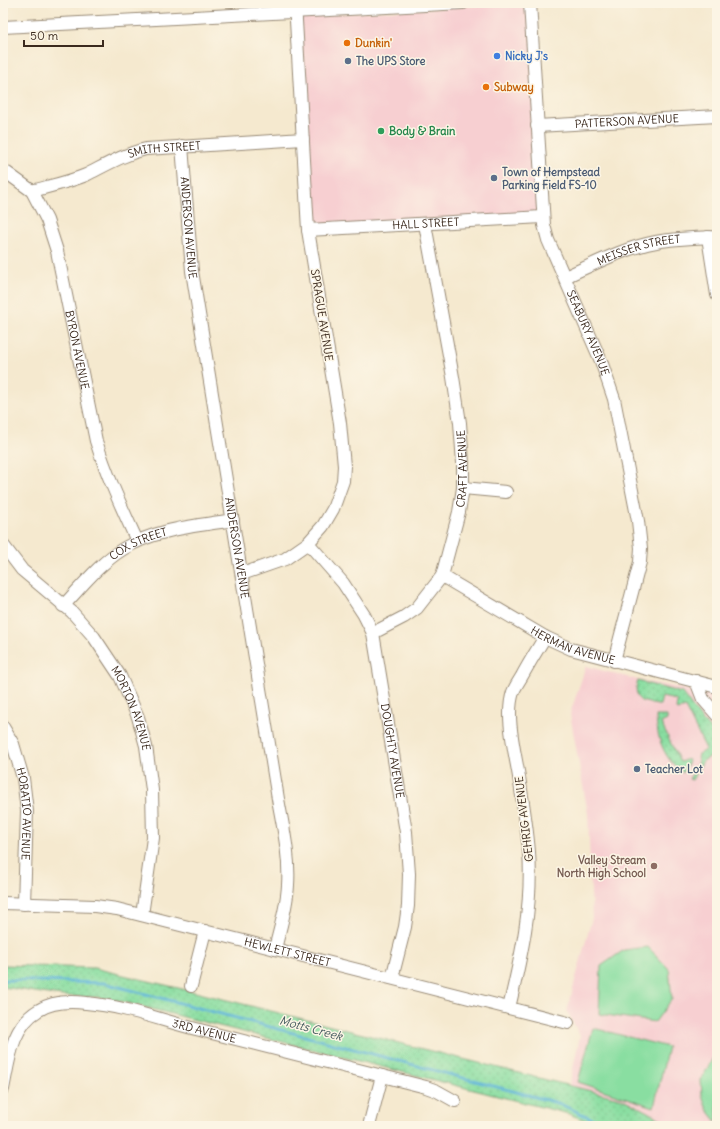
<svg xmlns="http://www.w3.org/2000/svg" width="720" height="1129" viewBox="0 0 720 1129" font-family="Delius,sans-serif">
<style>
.built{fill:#f7cfd1}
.grass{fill:url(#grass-dots);stroke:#628460}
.pitch{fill:#89dea1;stroke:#628460}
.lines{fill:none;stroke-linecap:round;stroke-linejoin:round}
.stream{stroke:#56b3d5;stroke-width:3}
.minor-casing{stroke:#988a76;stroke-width:14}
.minor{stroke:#fff;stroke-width:12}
.food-dot{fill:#e8710a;stroke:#fcf5e5;stroke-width:1.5}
.shop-dot{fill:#3f7fe0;stroke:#fcf5e5;stroke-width:1.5}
.service-dot{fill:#5c6f8a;stroke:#fcf5e5;stroke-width:1.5}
.leisure-dot{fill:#2e9e5b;stroke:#fcf5e5;stroke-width:1.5}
.education-dot{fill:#8d6e63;stroke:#fcf5e5;stroke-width:1.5}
.labels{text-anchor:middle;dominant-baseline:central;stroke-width:3;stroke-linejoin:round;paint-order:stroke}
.food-label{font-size:11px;font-weight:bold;fill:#c56008;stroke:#fcf5e5;text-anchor:start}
.shop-label{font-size:11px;font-weight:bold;fill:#366cbe;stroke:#fcf5e5;text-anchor:start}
.service-label{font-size:11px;font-weight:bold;fill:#4e5e75;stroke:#fcf5e5;text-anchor:start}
.street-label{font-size:11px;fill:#3b2a1e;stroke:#fcf5e5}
.leisure-label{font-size:11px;font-weight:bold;fill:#27864d;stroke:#fcf5e5;text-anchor:start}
.education-label{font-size:11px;font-weight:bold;fill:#785e54;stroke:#fcf5e5;text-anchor:end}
.water-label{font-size:12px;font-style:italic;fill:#445a5e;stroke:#fcf5e5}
</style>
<defs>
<pattern id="grass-dots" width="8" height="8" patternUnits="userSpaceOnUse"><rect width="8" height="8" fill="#89dea1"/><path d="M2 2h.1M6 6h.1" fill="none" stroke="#77bf8a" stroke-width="1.8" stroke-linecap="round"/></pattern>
</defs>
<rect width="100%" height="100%" fill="#fcf5e5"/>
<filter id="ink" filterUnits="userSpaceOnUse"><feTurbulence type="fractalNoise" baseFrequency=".025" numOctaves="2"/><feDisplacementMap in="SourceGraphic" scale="8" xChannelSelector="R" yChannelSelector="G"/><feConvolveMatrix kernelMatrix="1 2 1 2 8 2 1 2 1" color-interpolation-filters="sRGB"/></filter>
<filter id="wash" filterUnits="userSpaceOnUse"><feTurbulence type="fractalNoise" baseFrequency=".012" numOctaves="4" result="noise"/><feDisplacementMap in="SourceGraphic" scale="16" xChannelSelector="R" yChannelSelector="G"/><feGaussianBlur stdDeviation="0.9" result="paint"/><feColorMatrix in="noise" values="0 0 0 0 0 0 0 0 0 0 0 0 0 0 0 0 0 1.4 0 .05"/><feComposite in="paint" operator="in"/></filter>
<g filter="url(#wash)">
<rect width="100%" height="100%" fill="#f5e9cf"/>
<g class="built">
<path d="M530 3 542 217 310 230 297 16Z"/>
<path d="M586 666 638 680 717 695V1126H674L623 1099 569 1086 580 1036 567 1011 592 918 588 814 570 714Z"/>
</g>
<g class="grass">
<path d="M638 681 682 693 702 720 717 736V752L703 761 692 780 689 779 697 765 699 754 706 749 685 707 677 710 676 709 677 702 676 700 662 697 660 705H657L641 701 637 697 636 687Z"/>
<path d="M656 716H667V720L661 723 680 762 688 759 689 761 683 773C664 759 657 739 656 716Z"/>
<path d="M3 965 94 968 199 993 623 1099 674 1126H599L569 1114 120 1001 98 997 61 996 3 987Z"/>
</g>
<g class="pitch">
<path d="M648 947 669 969 672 999 655 1022 599 1014 601 966 624 950Z"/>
<path d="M593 1028 668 1047 654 1107 578 1082Z"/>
<path d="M717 1054V1122L707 1109 702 1095 701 1080 714 1056Z"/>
</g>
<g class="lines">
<path class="stream" d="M3 980 104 983 558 1103 608 1126"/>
</g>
</g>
<g filter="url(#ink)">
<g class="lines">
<defs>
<g id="minor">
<path id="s1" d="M530 3 544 225 548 240 601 361 614 399 638 521 641 548 640 562 614 661"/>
<path d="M3 27 463 3"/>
<path id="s2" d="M537 126 717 116"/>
<path id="s3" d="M182 146 192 271 278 799C283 827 290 856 288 885 287 907 280 928 275 949"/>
<path id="s4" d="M3 170 32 191 47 220 57 251 96 441C107 476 122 508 137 541"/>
<path id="s5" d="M32 191C50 186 69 182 86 175 106 165 124 154 146 149L303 139"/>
<path id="s6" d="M308 230 542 217"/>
<path d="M708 237 717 295"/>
<path id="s7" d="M565 277C594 264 624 248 656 242 676 238 697 238 717 237"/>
<path d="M463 488 506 492"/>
<path id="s8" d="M308 543 343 583 364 615 373 633 406 832 409 874 408 906 405 927 392 978"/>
<path id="s9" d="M3 545 22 570 72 612 94 637 120 676 138 717 146 746 152 790 153 838 142 915"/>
<path d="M242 574 285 559 308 543 323 526 333 509 343 481 344 466 340 423 308 230 295 3"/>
<path id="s10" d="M442 576 545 637 571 649 717 687"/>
<path id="s11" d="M63 606C82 586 100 563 123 549 155 529 196 526 233 520"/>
<path id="s12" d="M373 633 404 617 417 608 442 576 459 512 463 488V463L460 423 453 377 425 224"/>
<path d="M696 681 703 699 717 715"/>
<path id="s13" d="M3 727 13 744 23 778 27 811 24 904"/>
<path id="s14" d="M3 903 95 906 117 909 568 1023"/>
<path d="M191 986 205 931"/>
<path d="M509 1008C521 957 533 906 529 852 527 827 523 802 519 777 515 752 505 716 513 692 515 687 519 681 522 676 529 663 537 650 545 637"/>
<path id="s15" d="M3 1089C9 1061 11 1026 39 1010 53 1001 70 1001 86 1003 125 1006 163 1021 200 1030 276 1049 351 1068 426 1087L437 1091 455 1101"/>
<path d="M369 1126 382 1076"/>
</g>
</defs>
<use href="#minor" class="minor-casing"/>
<use href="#minor" class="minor"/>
</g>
</g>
<g class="food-dot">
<circle cx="347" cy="43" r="4"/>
<circle cx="486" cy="87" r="4"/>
</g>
<circle class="shop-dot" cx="497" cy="56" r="4"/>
<g class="service-dot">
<circle cx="348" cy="61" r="4"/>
<circle cx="494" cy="178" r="4"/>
<circle cx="637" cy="769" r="4"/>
</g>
<circle class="leisure-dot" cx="381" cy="131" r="4"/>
<circle class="education-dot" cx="654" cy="866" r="4"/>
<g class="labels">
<g class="food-label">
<text x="355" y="43">Dunkin'</text>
<text x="494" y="87">Subway</text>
</g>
<g class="shop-label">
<text x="505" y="56">Nicky J's</text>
</g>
<g class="service-label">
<text x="356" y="61">The UPS Store</text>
<text x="502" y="172">Town of Hempstead<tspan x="502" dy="13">Parking Field FS-10</tspan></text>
<text x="645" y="769">Teacher Lot</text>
</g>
<g class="street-label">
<text stroke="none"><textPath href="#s2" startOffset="90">PATTERSON AVENUE</textPath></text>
<text stroke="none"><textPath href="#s5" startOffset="140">SMITH STREET</textPath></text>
<text stroke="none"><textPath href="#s6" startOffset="118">HALL STREET</textPath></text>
<text stroke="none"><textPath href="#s3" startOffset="82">ANDERSON AVENUE</textPath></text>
<text stroke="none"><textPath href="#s7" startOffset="79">MEISSER STREET</textPath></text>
<text transform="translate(322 315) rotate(81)">SPRAGUE AVENUE</text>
<text stroke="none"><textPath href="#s1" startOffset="339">SEABURY AVENUE</textPath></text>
<text stroke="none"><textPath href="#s4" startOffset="202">BYRON AVENUE</textPath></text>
<text stroke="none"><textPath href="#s12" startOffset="201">CRAFT AVENUE</textPath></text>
<text stroke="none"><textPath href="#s11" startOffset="99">COX STREET</textPath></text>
<text stroke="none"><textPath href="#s3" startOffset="406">ANDERSON AVENUE</textPath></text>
<text stroke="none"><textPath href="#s10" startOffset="149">HERMAN AVENUE</textPath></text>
<text stroke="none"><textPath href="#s9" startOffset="211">MORTON AVENUE</textPath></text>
<text stroke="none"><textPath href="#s8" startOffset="231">DOUGHTY AVENUE</textPath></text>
<text stroke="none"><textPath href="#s13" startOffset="91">HORATIO AVENUE</textPath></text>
<text transform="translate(524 819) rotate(-97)">GEHRIG AVENUE</text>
<text stroke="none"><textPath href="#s14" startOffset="290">HEWLETT STREET</textPath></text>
<text stroke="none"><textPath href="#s15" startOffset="260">3RD AVENUE</textPath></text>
</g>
<g class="leisure-label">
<text x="389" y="131">Body &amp; Brain</text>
</g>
<g class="education-label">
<text x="646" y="860">Valley Stream<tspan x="646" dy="13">North High School</tspan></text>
</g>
<g class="water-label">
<text transform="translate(311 1028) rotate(15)">Motts Creek</text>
</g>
</g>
<rect width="720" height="1129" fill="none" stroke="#fcf5e5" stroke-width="16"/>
<path d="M24 40v6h79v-6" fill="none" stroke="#3b2a1e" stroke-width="2"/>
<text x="30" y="40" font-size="12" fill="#3b2a1e" stroke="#fcf5e5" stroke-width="3" paint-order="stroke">50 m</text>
</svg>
